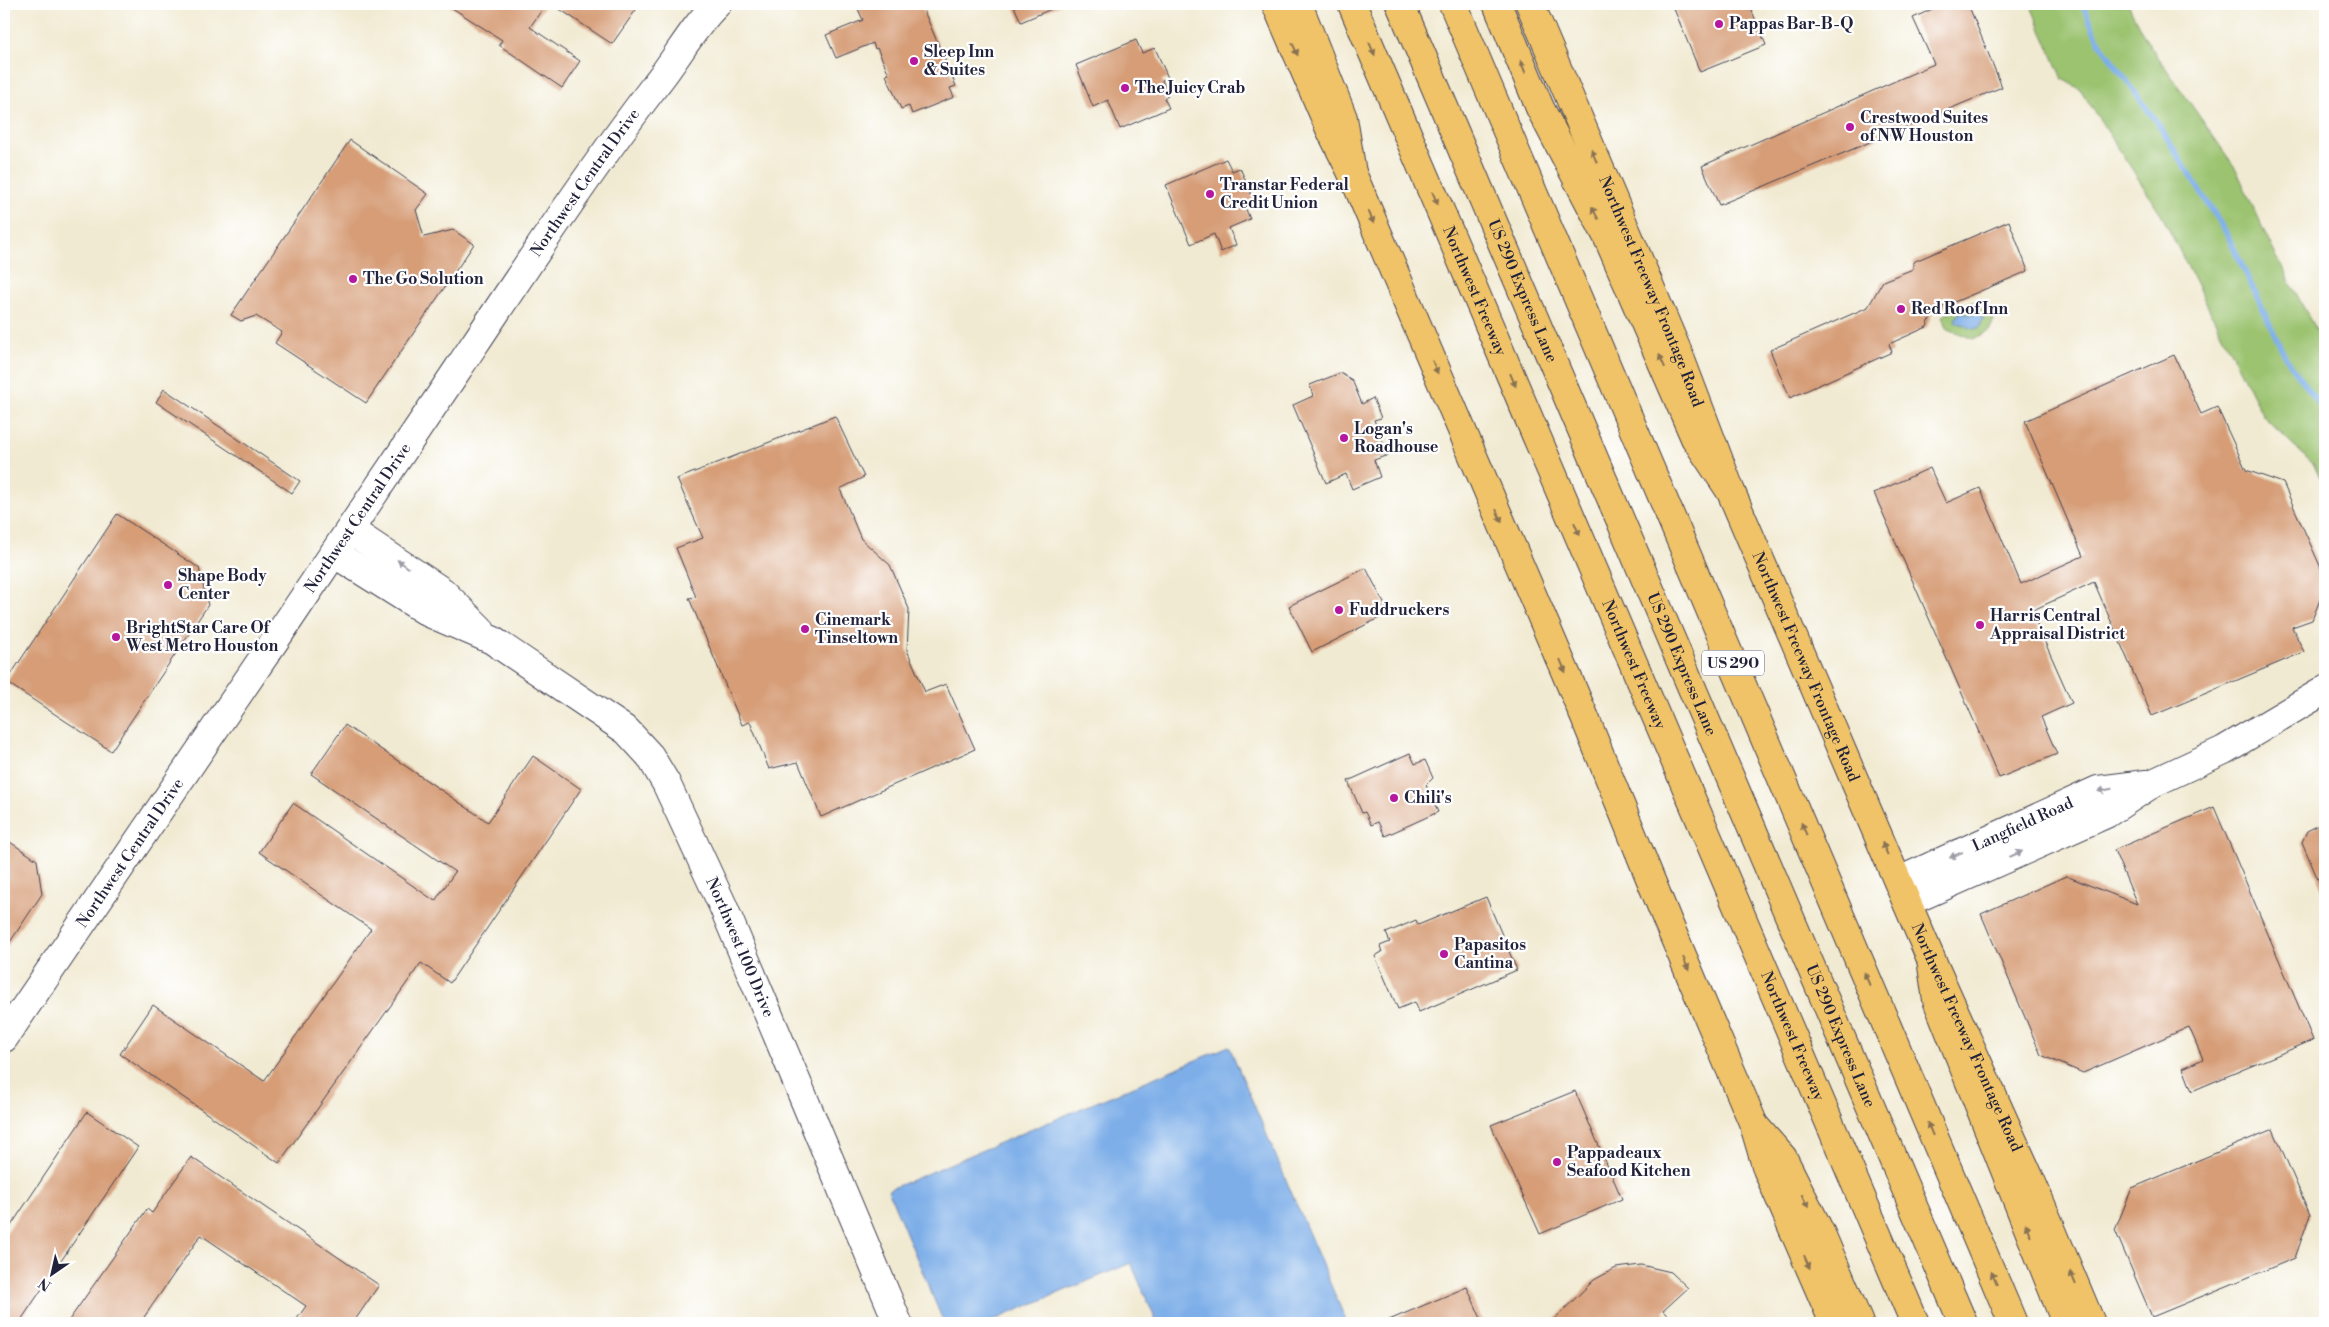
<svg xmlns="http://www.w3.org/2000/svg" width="2329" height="1327" viewBox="0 0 2329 1327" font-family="'Libre Bodoni',serif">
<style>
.green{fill:#9bc36f;stroke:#5e7255}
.water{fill:#7daee8;stroke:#506892}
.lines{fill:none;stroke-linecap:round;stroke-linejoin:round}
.stream{stroke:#7daee8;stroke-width:5.5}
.building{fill:#d69d77}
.minor-casing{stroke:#414052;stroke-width:30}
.major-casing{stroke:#414052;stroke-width:30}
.highway-casing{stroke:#414052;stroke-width:30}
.minor{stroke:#fff;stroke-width:28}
.major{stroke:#f0c369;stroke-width:28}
.highway{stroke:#f0c369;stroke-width:28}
.oneway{fill:#897252}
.oneway2{fill:#9c9ca7}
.poi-dot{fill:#b5179e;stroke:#fff;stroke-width:2}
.labels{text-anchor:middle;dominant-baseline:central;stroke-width:4.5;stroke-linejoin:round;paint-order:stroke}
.shield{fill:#fff;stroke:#646476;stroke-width:1}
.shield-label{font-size:15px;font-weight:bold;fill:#22223b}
.poi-label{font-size:16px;font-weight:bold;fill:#22223b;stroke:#fff;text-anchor:start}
.street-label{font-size:16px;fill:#22223b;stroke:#fff}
</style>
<rect width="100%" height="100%" fill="#fff"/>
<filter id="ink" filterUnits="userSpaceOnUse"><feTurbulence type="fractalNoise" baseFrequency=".02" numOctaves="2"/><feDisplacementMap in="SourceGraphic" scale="10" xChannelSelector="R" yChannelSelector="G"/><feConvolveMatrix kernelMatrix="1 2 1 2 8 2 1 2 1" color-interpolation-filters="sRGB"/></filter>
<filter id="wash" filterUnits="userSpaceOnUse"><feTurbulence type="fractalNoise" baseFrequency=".0096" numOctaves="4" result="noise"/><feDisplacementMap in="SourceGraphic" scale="20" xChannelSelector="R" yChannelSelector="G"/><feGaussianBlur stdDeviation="1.12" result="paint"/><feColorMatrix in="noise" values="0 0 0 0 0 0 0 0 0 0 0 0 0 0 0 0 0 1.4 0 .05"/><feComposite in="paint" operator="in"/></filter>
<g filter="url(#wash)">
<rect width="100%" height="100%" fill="#f1ead2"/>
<g class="green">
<path d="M2030 4H2128L2145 38 2236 169 2269 242 2315 329 2325 345V488L2313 464 2263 416 2161 214 2080 89 2062 79Z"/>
<path d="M1971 302 1991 309 1994 320 1989 331 1973 339 1946 328 1942 316Z"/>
</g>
<g class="water">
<path d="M1960 312 1969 315 1975 313 1983 318 1980 327 1974 329 1956 322 1955 320Z"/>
<path d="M1229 1046 1347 1323H1157L1131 1263 987 1323H944L888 1190Z"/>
</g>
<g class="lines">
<path class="stream" d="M2082 4 2099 42 2160 127 2228 236 2286 358 2325 412"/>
</g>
<g id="blocks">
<g class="building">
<path d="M446 4H546L530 27 580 61 562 88 499 45 502 40Z"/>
<path d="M552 4H640L612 44Z"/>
<path d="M859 4H921L956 86 950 88 954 97 912 114 909 106 901 109 886 75 889 74 877 48 875 49 873 43 836 58 826 35 863 20 858 9 860 8Z"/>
<path d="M1013 4H1063L1021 22Z"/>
<path d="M1672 4H1749L1766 45 1700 72Z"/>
<path d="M1943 4H1968L2002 87 1719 205 1702 166 1934 64 1913 18Z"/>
<path d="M1136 40 1142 53 1155 48 1168 78 1162 80 1168 96 1164 98 1169 108 1120 129 1108 100 1093 107 1076 65Z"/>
<path d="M350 140 428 194 416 210 424 237 453 230 474 244 366 403 275 343 282 332 256 316 241 321 231 315Z"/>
<path d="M1226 159 1232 171 1240 168 1255 203 1245 207 1250 219 1229 228 1236 245 1221 252 1214 234 1191 244 1166 185Z"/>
<path d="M2009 221 2028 271 1933 311 1927 327 1889 344 1892 352 1790 398 1770 350 1868 307 1883 281 1913 269V262Z"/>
<path d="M2174 355 2201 414 2217 407 2246 470 2283 483 2325 577V587L2312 620 2292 627 2304 652 2152 716 2094 582 2031 611 2072 703 2041 717 2057 754 1999 778 1874 493 1930 468 1946 503 1980 488 2021 584 2083 556 2025 421Z"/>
<path d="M1340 373 1352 380 1362 404 1373 398 1381 418 1374 420 1388 455 1374 460 1380 477 1352 489 1346 474 1326 483 1293 405 1313 396 1310 385Z"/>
<path d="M164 389 300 481 292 493 156 402Z"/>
<path d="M835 416 864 477 840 489 861 539 890 565 909 609 907 650 925 692 946 684 975 749 821 817 798 762 769 769 750 722 742 725 689 598 696 597 676 548 703 538 677 479Z"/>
<path d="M117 514 199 568 208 605 111 751 6 682Z"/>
<path d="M1366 568 1389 613 1312 652 1289 606Z"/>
<path d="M345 725 488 822 533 756 581 789 450 983 421 963 279 1163 120 1054 153 1005 264 1081 371 929 259 852 293 803 435 901 455 872 311 774Z"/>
<path d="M1410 753 1415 764 1425 760 1433 778 1426 785 1438 812 1385 836 1378 822 1371 825 1365 812 1362 813 1348 781Z"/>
<path d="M2214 807 2313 1040 2192 1091 2183 1068 2203 1059 2189 1027 2083 1073 2041 1055 1981 914 2066 876 2137 904 2114 850Z"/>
<path d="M2325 822V896L2302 842 2307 831Z"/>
<path d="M4 838 37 860 42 894 4 951Z"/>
<path d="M1486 897 1517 970 1419 1012 1415 1002 1398 1009 1375 956 1382 952 1380 946 1390 942 1386 933 1416 920 1418 925Z"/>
<path d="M1575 1091 1622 1199 1540 1234 1491 1125Z"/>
<path d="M87 1112 138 1147 19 1323H4V1236Z"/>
<path d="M2273 1129 2310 1215 2295 1258 2152 1317 2115 1230 2132 1188Z"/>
<path d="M191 1157 379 1285 353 1323H294L306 1306 201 1235 140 1323H67L147 1209 152 1213Z"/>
<path d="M1641 1265 1671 1272 1688 1288 1663 1311 1674 1323H1550L1594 1280 1616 1268Z"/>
<path d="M1467 1287 1483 1323H1382Z"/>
</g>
</g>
</g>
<g filter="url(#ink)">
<use href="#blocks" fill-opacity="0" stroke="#414052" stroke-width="1"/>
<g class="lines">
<defs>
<g id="minor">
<path d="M350 530 443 592 480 629"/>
<path id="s1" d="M335 554 429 613 492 640 627 731 650 756 666 783 723 906 898 1323"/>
<path id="s2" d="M1899 881 2098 790 2146 784"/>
<path d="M1908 902 2106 814 2153 783 2224 750 2325 690"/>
<path id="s3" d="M4 1038C156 815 308 593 458 369 522 273 586 176 656 84 677 58 693 27 717 4"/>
</g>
<g id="major">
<path d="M1276 4 1330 129 1352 173 1585 718 1667 920 1754 1125 1767 1169 1834 1323"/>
<path id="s4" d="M1530 4 1679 355 1731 492 1931 959 2032 1183 2091 1323"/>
</g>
<g id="highway">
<path d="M1298 4 1343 118 1352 173"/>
<path id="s5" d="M1352 4 1915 1323"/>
<path id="s6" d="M1400 4 1963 1323"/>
<path d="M1453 4 2013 1323"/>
<path d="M1497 4 1540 108 1607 236 1695 438 1731 492"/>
<path d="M1931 959 1937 1000 2066 1323"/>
<path d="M1754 1125 1783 1158 1822 1236 1859 1323"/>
</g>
</defs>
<use href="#minor" class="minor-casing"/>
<use href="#major" class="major-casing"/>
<use href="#highway" class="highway-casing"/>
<use href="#minor" class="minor"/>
<use href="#major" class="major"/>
<use href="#highway" class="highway"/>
</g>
<defs><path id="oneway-solid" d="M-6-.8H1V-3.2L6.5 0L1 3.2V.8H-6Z" transform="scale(1.25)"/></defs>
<g class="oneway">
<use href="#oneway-solid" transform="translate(1295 49) rotate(67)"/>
<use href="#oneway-solid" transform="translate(1372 49) rotate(67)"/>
<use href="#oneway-solid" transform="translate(1523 67) rotate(-112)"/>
<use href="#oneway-solid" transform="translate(1594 156) rotate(-113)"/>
<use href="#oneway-solid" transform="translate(1435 198) rotate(67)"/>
<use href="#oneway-solid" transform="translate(1595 213) rotate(-118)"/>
<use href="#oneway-solid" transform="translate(1371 217) rotate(67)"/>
<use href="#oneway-solid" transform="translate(1662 361) rotate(-114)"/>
<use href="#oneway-solid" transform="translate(1435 367) rotate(67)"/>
<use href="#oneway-solid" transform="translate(1513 380) rotate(67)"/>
<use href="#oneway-solid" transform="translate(1499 516) rotate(67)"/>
<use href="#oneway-solid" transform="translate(1577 529) rotate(67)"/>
<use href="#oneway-solid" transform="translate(1563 666) rotate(67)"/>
<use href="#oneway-solid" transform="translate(1804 829) rotate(-113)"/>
<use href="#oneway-solid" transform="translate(1885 849) rotate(-114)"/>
<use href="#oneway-solid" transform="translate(1686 964) rotate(67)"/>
<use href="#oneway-solid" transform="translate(1867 979) rotate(-113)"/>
<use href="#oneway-solid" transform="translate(1930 1129) rotate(-113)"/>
<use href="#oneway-solid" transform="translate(1805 1201) rotate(63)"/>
<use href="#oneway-solid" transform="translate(2028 1230) rotate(-112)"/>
<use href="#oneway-solid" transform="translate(1807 1262) rotate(66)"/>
<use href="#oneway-solid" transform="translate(1994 1278) rotate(-113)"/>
<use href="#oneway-solid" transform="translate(2073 1278) rotate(-113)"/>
</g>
<g class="oneway2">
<use href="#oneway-solid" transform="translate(403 564) rotate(-145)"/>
<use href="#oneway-solid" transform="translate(2105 790) rotate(170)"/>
<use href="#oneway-solid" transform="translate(2016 854) rotate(-24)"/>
<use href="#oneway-solid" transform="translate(1956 855) rotate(156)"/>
</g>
</g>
<g class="poi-dot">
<circle cx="1719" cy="24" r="5"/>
<circle cx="914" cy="61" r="5"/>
<circle cx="1125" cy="88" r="5"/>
<circle cx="1850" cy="127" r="5"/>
<circle cx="1210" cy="194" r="5"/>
<circle cx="353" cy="279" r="5"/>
<circle cx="1901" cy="309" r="5"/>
<circle cx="1344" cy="438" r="5"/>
<circle cx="168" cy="585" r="5"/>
<circle cx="1339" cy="610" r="5"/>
<circle cx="1980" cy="625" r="5"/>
<circle cx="805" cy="629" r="5"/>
<circle cx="116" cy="637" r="5"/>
<circle cx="1394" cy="798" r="5"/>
<circle cx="1444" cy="954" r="5"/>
<circle cx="1557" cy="1162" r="5"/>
</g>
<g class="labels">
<rect class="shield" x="1702" y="650.5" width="62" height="25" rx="4"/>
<g class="shield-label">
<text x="1733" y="663">US 290</text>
</g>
<g class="poi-label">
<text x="1729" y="24">Pappas Bar-B-Q</text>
<text x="924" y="52">Sleep Inn<tspan x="924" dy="18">&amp; Suites</tspan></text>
<text x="1135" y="88">The Juicy Crab</text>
<text x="1860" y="118">Crestwood Suites<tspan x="1860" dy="18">of NW Houston</tspan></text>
<text x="1220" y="185">Transtar Federal<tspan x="1220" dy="18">Credit Union</tspan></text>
<text x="363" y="279">The Go Solution</text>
<text x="1911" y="309">Red Roof Inn</text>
<text x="1354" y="429">Logan's<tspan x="1354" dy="18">Roadhouse</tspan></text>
<text x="178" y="576">Shape Body<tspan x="178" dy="18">Center</tspan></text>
<text x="1349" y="610">Fuddruckers</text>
<text x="1990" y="616">Harris Central<tspan x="1990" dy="18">Appraisal District</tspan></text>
<text x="815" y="620">Cinemark<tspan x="815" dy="18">Tinseltown</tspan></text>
<text x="126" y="628">BrightStar Care Of<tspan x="126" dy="18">West Metro Houston</tspan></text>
<text x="1404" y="798">Chili's</text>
<text x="1454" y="945">Papasitos<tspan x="1454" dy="18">Cantina</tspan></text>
<text x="1567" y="1153">Pappadeaux<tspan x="1567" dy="18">Seafood Kitchen</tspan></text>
</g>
<g class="street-label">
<text stroke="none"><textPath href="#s3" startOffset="1034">Northwest Central Drive</textPath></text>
<text stroke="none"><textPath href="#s5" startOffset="312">Northwest Freeway</textPath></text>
<text stroke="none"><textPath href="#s6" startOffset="312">US 290 Express Lane</textPath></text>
<text stroke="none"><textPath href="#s4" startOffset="312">Northwest Freeway Frontage Road</textPath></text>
<text stroke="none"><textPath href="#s3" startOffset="629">Northwest Central Drive</textPath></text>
<text stroke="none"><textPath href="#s5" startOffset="718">Northwest Freeway</textPath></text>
<text stroke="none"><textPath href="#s6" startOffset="718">US 290 Express Lane</textPath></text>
<text stroke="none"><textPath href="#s4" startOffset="718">Northwest Freeway Frontage Road</textPath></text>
<text stroke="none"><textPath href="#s2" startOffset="136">Langfield Road</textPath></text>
<text stroke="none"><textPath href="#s3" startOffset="224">Northwest Central Drive</textPath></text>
<text stroke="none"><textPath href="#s1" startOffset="588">Northwest 100 Drive</textPath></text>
<text stroke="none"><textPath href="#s5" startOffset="1122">Northwest Freeway</textPath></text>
<text stroke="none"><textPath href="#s6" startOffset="1122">US 290 Express Lane</textPath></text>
<text stroke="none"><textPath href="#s4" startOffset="1122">Northwest Freeway Frontage Road</textPath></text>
</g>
</g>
<rect width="2329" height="1327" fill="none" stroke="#fff" stroke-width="20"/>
<g transform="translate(52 1274) rotate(214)" stroke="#ffffff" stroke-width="4" paint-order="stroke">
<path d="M0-4L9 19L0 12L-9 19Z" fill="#22223b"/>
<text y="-8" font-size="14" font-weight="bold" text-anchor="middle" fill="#22223b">N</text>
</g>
</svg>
